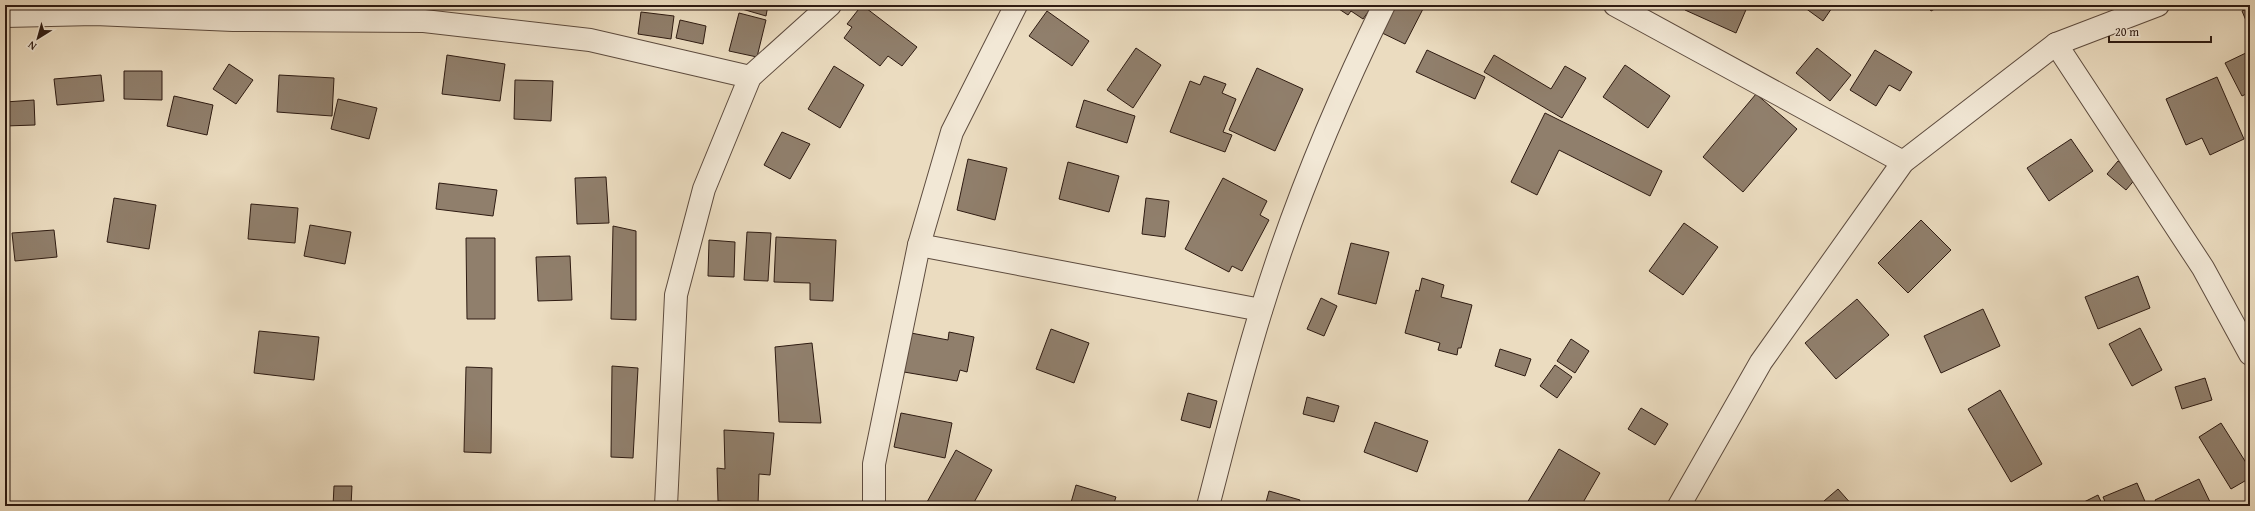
<svg xmlns="http://www.w3.org/2000/svg" width="2255" height="511" viewBox="0 0 2255 511" font-family="'Gentium Book Plus',serif">
<style>
.building{fill:#907f6c;stroke:#2e1b12}
.lines{fill:none;stroke-linecap:round;stroke-linejoin:round}
.street-casing{stroke:#5d4b3e;stroke-width:24}
.street{stroke:#f2e8d6;stroke-width:22}
</style>
<rect width="100%" height="100%" fill="#ebdcc0"/>
<filter id="stains"><feTurbulence type="fractalNoise" baseFrequency=".005" numOctaves="4"/><feColorMatrix values="0 0 0 0 .2 0 0 0 0 .09 0 0 0 0 .02 0 0 0 .5 -.17"/></filter>
<radialGradient id="worn" r=".72"><stop offset=".6" stop-color="#630" stop-opacity="0"/><stop offset="1" stop-color="#630" stop-opacity=".3"/></radialGradient>
<g class="building">
<path d="M735 5H768L766 16 735 7Z"/>
<path d="M862 5 917 47 902 66 888 56 880 66 844 38 852 27 847 24Z"/>
<path d="M1333 5H1373L1363 19 1351 11 1348 15Z"/>
<path d="M1391 5H1425L1405 44 1378 31Z"/>
<path d="M1687 5H1748L1736 33 1685 10Z"/>
<path d="M1801 5H1834L1823 21Z"/>
<path d="M1927 5H1942L1931 11Z"/>
<path d="M2250 7V30L2242 11Z"/>
<path d="M1047 11 1089 41 1072 66 1029 36Z"/>
<path d="M641 12 674 16 671 39 638 34Z"/>
<path d="M739 13 766 20 757 57 729 51Z"/>
<path d="M680 20 706 26 703 44 676 38Z"/>
<path d="M1136 48 1161 65 1133 108 1107 90Z"/>
<path d="M1817 48 1851 75 1830 101 1796 73Z"/>
<path d="M1427 50 1485 77 1475 99 1416 72Z"/>
<path d="M1875 50 1912 72 1900 91 1889 85 1876 106 1850 90Z"/>
<path d="M2250 51V92L2242 96 2225 63Z"/>
<path d="M447 55 505 64 500 101 442 94Z"/>
<path d="M1494 55 1551 89 1565 66 1586 78 1562 118 1484 72Z"/>
<path d="M229 64 253 80 236 104 213 89Z"/>
<path d="M1625 65 1670 96 1648 128 1603 97Z"/>
<path d="M834 66 864 85 840 128 808 109Z"/>
<path d="M1257 68 1303 89 1275 151 1229 130Z"/>
<path d="M124 71H162V100L124 99Z"/>
<path d="M101 75 104 101 57 105 54 79Z"/>
<path d="M279 75 334 78 332 116 277 112Z"/>
<path d="M1204 76 1226 84 1222 93 1236 99 1223 132 1232 135 1225 152 1170 132 1190 81 1200 85Z"/>
<path d="M2217 77 2244 139 2210 155 2202 138 2186 145 2166 99Z"/>
<path d="M515 80 553 81 551 121 514 119Z"/>
<path d="M1756 94 1797 129 1743 192 1703 157Z"/>
<path d="M174 96 213 105 207 135 167 126Z"/>
<path d="M338 99 377 108 369 139 331 129Z"/>
<path d="M34 100 35 125 5 126V102Z"/>
<path d="M1084 100 1135 116 1127 143 1076 127Z"/>
<path d="M1545 113 1662 171 1650 196 1559 150 1537 195 1511 182Z"/>
<path d="M782 132 810 144 790 179 764 165Z"/>
<path d="M2071 139 2093 171 2049 201 2027 168Z"/>
<path d="M968 159 1007 168 995 220 957 210Z"/>
<path d="M2118 161 2137 177 2126 190 2107 174Z"/>
<path d="M1068 162 1119 176 1109 212 1059 199Z"/>
<path d="M606 177 609 223 577 224 575 178Z"/>
<path d="M1223 178 1267 201 1260 215 1269 220 1242 271 1232 266 1229 272 1185 249Z"/>
<path d="M439 183 497 190 493 216 436 209Z"/>
<path d="M114 198 156 205 149 249 107 242Z"/>
<path d="M1146 198 1169 201 1165 237 1142 234Z"/>
<path d="M251 204 298 208 295 243 248 239Z"/>
<path d="M1921 220 1951 250 1908 293 1878 263Z"/>
<path d="M1684 223 1718 247 1683 295 1649 271Z"/>
<path d="M310 225 351 232 345 264 304 256Z"/>
<path d="M613 226 636 231V320L611 319Z"/>
<path d="M54 230 57 257 15 261 12 233Z"/>
<path d="M747 232 771 233 768 281 744 280Z"/>
<path d="M776 237 836 240 833 301 810 300V283L774 282Z"/>
<path d="M466 238H495V319H467Z"/>
<path d="M709 240 735 242 734 277 708 276Z"/>
<path d="M1351 243 1389 252 1376 304 1338 294Z"/>
<path d="M570 256 572 300 538 301 536 257Z"/>
<path d="M2138 276 2150 308 2098 329 2085 297Z"/>
<path d="M1422 278 1444 285 1441 297 1472 305 1461 348H1458L1457 355 1438 350 1440 343 1405 333 1416 290 1419 291Z"/>
<path d="M1321 298 1337 306 1324 336 1307 329Z"/>
<path d="M1857 299 1889 335 1836 379 1805 343Z"/>
<path d="M1983 309 2000 346 1941 373 1924 336Z"/>
<path d="M2140 328 2162 370 2132 386 2109 344Z"/>
<path d="M1051 329 1089 343 1074 383 1036 369Z"/>
<path d="M259 331 319 337 314 380 254 373Z"/>
<path d="M949 332 974 337 967 372 960 370 957 381 904 372 911 333 948 340Z"/>
<path d="M1571 339 1589 351 1575 373 1557 361Z"/>
<path d="M812 343 821 423 779 422 775 347Z"/>
<path d="M1500 349 1531 359 1525 376 1495 366Z"/>
<path d="M1555 365 1572 377 1557 398 1540 386Z"/>
<path d="M612 366 638 368 633 458 611 457Z"/>
<path d="M466 367 492 368 491 453 464 452Z"/>
<path d="M2205 378 2212 400 2182 409 2175 387Z"/>
<path d="M2000 390 2042 464 2011 482 1968 409Z"/>
<path d="M1188 393 1217 401 1210 428 1181 420Z"/>
<path d="M1307 397 1339 406 1334 422 1303 414Z"/>
<path d="M1641 408 1668 424 1655 445 1628 429Z"/>
<path d="M901 413 952 423 945 458 894 447Z"/>
<path d="M1375 422 1428 441 1417 472 1364 452Z"/>
<path d="M2221 423 2250 469V478L2231 489 2199 437Z"/>
<path d="M724 430 774 433 770 475 759 474 758 505 718 501 717 468 725 469Z"/>
<path d="M1559 449 1600 473 1581 506H1532L1527 503Z"/>
<path d="M956 450 992 470 972 506H933L927 502Z"/>
<path d="M2199 479 2212 506H2158L2155 500Z"/>
<path d="M2137 483 2147 506H2107L2103 497Z"/>
<path d="M1076 485 1116 497 1113 506H1070Z"/>
<path d="M334 486H352L351 506H333Z"/>
<path d="M1838 489 1853 506H1828L1824 501Z"/>
<path d="M1269 491 1300 500 1298 506H1265Z"/>
<path d="M2098 495 2103 506H2086L2084 502Z"/>
</g>
<g class="lines">
<defs>
<g id="street">
<path d="M1615 5 1903 162"/>
<path d="M5 16 95 14 233 20 424 21 590 40 750 77"/>
<path d="M2056 44 2203 268 2250 354"/>
<path d="M919 245 1261 310"/>
<path d="M666 506 676 295 704 189 750 77 830 5"/>
<path d="M874 506V464L919 245 952 132 1016 5"/>
<path d="M1208 506C1225 441 1241 375 1261 311 1293 206 1336 103 1384 5"/>
<path d="M1679 506 1761 362 1903 162 2056 44 2158 5"/>
</g>
</defs>
<use href="#street" class="street-casing"/>
<use href="#street" class="street"/>
</g>
<rect width="2255" height="511" fill="none" stroke="#ebdcc0" stroke-width="20"/>
<rect x="6" y="6" width="2243" height="499" fill="none" stroke="#2e1b12" stroke-width="2"/>
<rect x="10" y="10" width="2235" height="491" fill="none" stroke="#2e1b12"/>
<g transform="translate(38 38) rotate(217)" stroke="#f2e8d6" stroke-width="3" paint-order="stroke">
<path d="M0-3L7 15L0 10L-7 15Z" fill="#2e1b12"/>
<text y="-6" font-size="11" font-weight="bold" text-anchor="middle" fill="#2e1b12">N</text>
</g>
<path d="M2109 36v6h102v-6" fill="none" stroke="#2e1b12" stroke-width="2"/>
<text x="2115" y="36" font-size="12" fill="#2e1b12" stroke="#f2e8d6" stroke-width="3" paint-order="stroke">20 m</text>
<rect width="100%" height="100%" filter="url(#stains)"/>
<rect width="100%" height="100%" fill="url(#worn)"/>
</svg>
